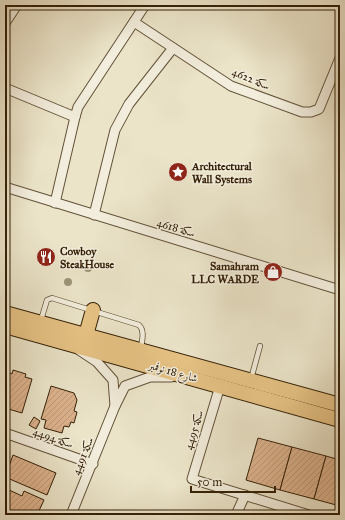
<svg xmlns="http://www.w3.org/2000/svg" width="345" height="520" viewBox="0 0 345 520" font-family="'IM FELL Great Primer',Amiri,serif">
<style>
.building{fill:url(#building-hatch);stroke:#342007}
.lines{fill:none;stroke-linecap:round;stroke-linejoin:round}
.lane-casing{stroke:#625138;stroke-width:6}
.street-casing{stroke:#625138;stroke-width:11}
.primary-casing{stroke:#342007;stroke-width:16}
.lane{stroke:#f2eddc;stroke-width:4.5}
.street{stroke:#f2eddc;stroke-width:9}
.primary{stroke:#e6c284;stroke-width:14}
.tree{fill:#9b9476}
.labels{text-anchor:middle;dominant-baseline:central;stroke-width:3;stroke-linejoin:round;paint-order:stroke}
.street-label{font-size:11px;fill:#342007;stroke:#f2eddc}
.poi-label{font-size:11px;font-weight:bold;fill:#342007;stroke:#f2eddc;text-anchor:start}
</style>
<defs>
<pattern id="building-hatch" width="6" height="6" patternUnits="userSpaceOnUse"><rect width="6" height="6" fill="#dcb28d"/><path d="M-1 1l2-2M0 6l6-6M5 7l2-2" fill="none" stroke="#bd9978"/></pattern>
</defs>
<rect width="100%" height="100%" fill="#ebe4c9"/>
<filter id="stains"><feTurbulence type="fractalNoise" baseFrequency=".005" numOctaves="4"/><feColorMatrix values="0 0 0 0 .2 0 0 0 0 .09 0 0 0 0 .02 0 0 0 .5 -.17"/></filter>
<radialGradient id="worn" r=".72"><stop offset=".6" stop-color="#630" stop-opacity="0"/><stop offset="1" stop-color="#630" stop-opacity=".3"/></radialGradient>
<g class="building">
<path d="M13 370 26 374 25 377 32 379 22 413 5 408V374L6 371 12 374Z"/>
<path d="M51 386 74 393 77 400 74 411 77 412 74 423 71 422 69 427 64 426 62 433 44 428 46 420 41 419Z"/>
<path d="M34 417 40 421 36 429 29 425Z"/>
<path d="M258 438 292 447 280 490 246 480Z"/>
<path d="M292 447 326 456 314 499 280 490Z"/>
<path d="M13 455 56 473 47 495 5 477Z"/>
<path d="M326 456 340 460V506L314 499Z"/>
<path d="M7 489 22 496 24 491 44 500 37 515H10L5 513V495Z"/>
</g>
<g class="lines">
<defs>
<g id="lane">
<path d="M5 284 6 281"/>
<path d="M41 320 47 300 52 298 55 299 139 325C145 331 142 340 141 348"/>
<path d="M251 379 260 346"/>
</g>
<g id="street">
<path d="M134 22 231 86 302 112H311L319 109 340 58"/>
<path d="M5 23 17 5"/>
<path d="M5 88 75 117"/>
<path d="M5 187 340 290"/>
<path d="M55 203 75 117 78 107 145 5"/>
<path d="M94 215 115 130 129 104 173 48"/>
<path d="M79 350 97 362 113 380 115 406 125 386 150 377H171"/>
<path d="M220 386 192 479 309 515"/>
<path d="M5 433 93 464"/>
<path d="M71 515 115 406"/>
<path d="M236 515 245 495"/>
</g>
<g id="primary">
<path d="M5 313 340 405"/>
<path d="M5 326 340 420"/>
<path d="M86 335 93 310"/>
</g>
</defs>
<use href="#lane" class="lane-casing"/>
<use href="#street" class="street-casing"/>
<use href="#primary" class="primary-casing"/>
<use href="#lane" class="lane"/>
<use href="#street" class="street"/>
<use href="#primary" class="primary"/>
</g>
<g class="tree">
<circle cx="88" cy="268" r="4"/>
<circle cx="68" cy="282" r="4"/>
</g>
<defs>
<symbol id="sight-disc" viewBox="-11 -11 22 22"><circle r="9.5" fill="#8f2418" stroke="#f2eddc"/><path d="M0-6L1.8-2.2L6-1.7L2.9 1.2L3.7 5.4L0 3.3L-3.7 5.4L-2.9 1.2L-6-1.7L-1.8-2.2Z" fill="#fff"/></symbol>
<symbol id="restaurant-disc" viewBox="-11 -11 22 22"><circle r="9.5" fill="#8f2418" stroke="#f2eddc"/><path d="M-5-6h1v4h1v-4h1v4h1v-4h1v5L-1.5 .5V6h-2V.5L-5-1ZM5-6V6H3V1.5H1.5Q1.5-4 5-6Z" fill="#fff"/></symbol>
<symbol id="shop-disc" viewBox="-11 -11 22 22"><circle r="9.5" fill="#8f2418" stroke="#f2eddc"/><path d="M-5-2.5h2.3a2.7 3.5 0 0 1 5.4 0H5L5.5 6h-11ZM-1.5-2.5h3a1.5 2.3 0 0 0-3 0Z" fill="#fff"/></symbol>
</defs>
<g fill-rule="evenodd">
<use href="#sight-disc" x="167" y="161" width="22" height="22"/>
<use href="#restaurant-disc" x="35" y="246" width="22" height="22"/>
<use href="#shop-disc" x="262" y="261" width="22" height="22"/>
</g>
<g class="labels">
<g class="street-label">
<text transform="translate(251 79) rotate(23)">سكة 4622</text>
<text transform="translate(176 228) rotate(17)">سكة 4618</text>
<text transform="translate(173 372) rotate(16)">شارع 18 نوفمبر</text>
<text transform="translate(194 430) rotate(-73)">سكة 4495</text>
<text transform="translate(53 438) rotate(19)">سكة 4494</text>
<text transform="translate(83 456) rotate(-68)">سكة 4491</text>
</g>
<g class="poi-label">
<text x="192" y="166">Architectural<tspan x="192" dy="13">Wall Systems</tspan></text>
<text x="60" y="251">Cowboy<tspan x="60" dy="13">SteakHouse</tspan></text>
<text x="259" y="266" text-anchor="end">Samahram<tspan x="259" dy="13">LLC WARDE</tspan></text>
</g>
</g>
<rect width="345" height="520" fill="none" stroke="#ebe4c9" stroke-width="20"/>
<rect x="6" y="6" width="333" height="508" fill="none" stroke="#342007" stroke-width="2"/>
<rect x="10" y="10" width="325" height="500" fill="none" stroke="#342007"/>
<path d="M191 486v6h84v-6" fill="none" stroke="#342007" stroke-width="2"/>
<text x="197" y="486" font-size="12" fill="#342007" stroke="#f2eddc" stroke-width="3" paint-order="stroke">50 m</text>
<rect width="100%" height="100%" filter="url(#stains)"/>
<rect width="100%" height="100%" fill="url(#worn)"/>
</svg>
